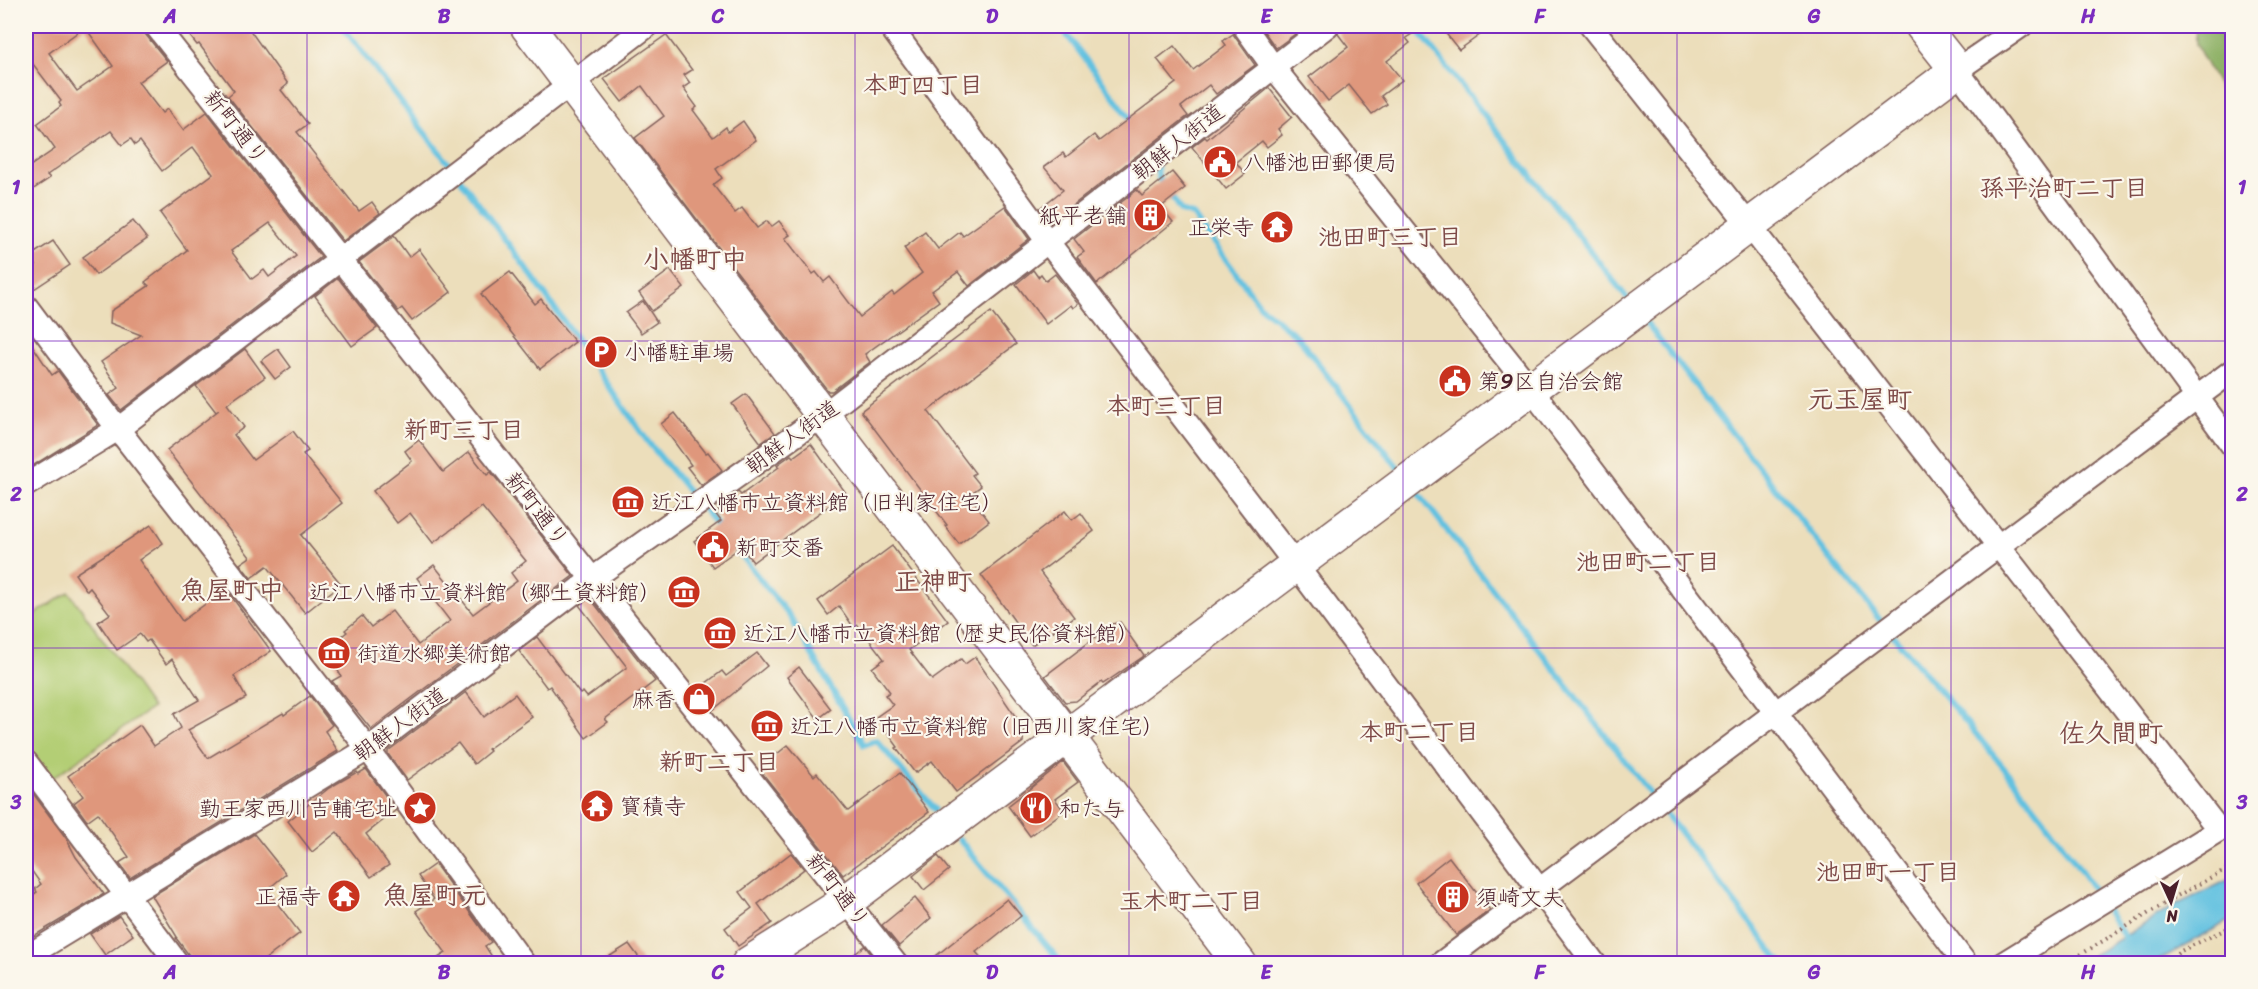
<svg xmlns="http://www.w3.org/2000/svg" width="2258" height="989" viewBox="0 0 2258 989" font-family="Sriracha,'Klee One',sans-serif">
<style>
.green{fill:#b3ce74;stroke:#7e7650;stroke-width:1.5}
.forest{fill:#8eb166;stroke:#6c6848;stroke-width:1.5}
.water{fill:#62c1e0;stroke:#567086;stroke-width:1.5}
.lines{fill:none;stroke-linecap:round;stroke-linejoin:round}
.stream{stroke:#62c1e0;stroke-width:6}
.building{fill:#df977b;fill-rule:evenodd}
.street-casing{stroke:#83625d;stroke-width:26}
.secondary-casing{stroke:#83625d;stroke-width:36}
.path{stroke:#83625d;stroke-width:4;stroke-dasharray:1.5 4.5;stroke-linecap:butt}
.street{stroke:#fff;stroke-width:22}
.secondary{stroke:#fff;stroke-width:33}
.grid{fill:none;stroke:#7b2cbf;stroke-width:1.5;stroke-opacity:0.55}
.labels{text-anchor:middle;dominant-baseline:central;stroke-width:4.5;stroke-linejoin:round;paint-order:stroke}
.street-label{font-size:22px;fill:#4a1f2b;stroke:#fbf7ec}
.poi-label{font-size:22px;fill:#4a1f2b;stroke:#fbf7ec;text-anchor:start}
.neighbourhood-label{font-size:24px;font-weight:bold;fill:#7e4947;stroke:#fbf7ec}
.quarter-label{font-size:26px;font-weight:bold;fill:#7e4947;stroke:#fbf7ec}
.neatline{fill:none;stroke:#7b2cbf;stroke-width:2}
.grid-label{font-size:20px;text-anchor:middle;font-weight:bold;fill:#7b2cbf}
</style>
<rect width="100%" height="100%" fill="#fbf7ec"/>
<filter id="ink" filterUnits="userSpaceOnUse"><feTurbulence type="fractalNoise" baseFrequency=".0167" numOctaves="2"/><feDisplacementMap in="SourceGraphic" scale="12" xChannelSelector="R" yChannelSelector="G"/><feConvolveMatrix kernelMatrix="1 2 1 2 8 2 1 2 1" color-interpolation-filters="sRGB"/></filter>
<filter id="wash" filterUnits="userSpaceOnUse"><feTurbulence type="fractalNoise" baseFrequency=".008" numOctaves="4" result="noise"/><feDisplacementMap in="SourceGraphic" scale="24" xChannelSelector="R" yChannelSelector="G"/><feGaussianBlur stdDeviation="1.35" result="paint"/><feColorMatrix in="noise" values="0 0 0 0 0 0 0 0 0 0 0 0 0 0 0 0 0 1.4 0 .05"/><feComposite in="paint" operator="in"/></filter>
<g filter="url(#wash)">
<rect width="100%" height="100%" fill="#ecdebb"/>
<path class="green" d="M69 592 152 708 51 779 26 746V620Z"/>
<path class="forest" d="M2195 26H2232V113L2196 44Z"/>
<path class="water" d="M2232 878V919L2154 963H2080L2174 906Z"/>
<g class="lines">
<g class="stream">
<path d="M342 26 452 168"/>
<path d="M1060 26 1134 123"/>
<path d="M1415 26 1630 302"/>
<path d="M1157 165 1158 177 1181 211 1193 215 1261 307 1297 336 1403 474"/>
<path d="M458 176 532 276 648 442 720 529"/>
<path d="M1642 317 1832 561 1884 625"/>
<path d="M1415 489 1782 964"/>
<path d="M732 544 791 618 864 745 876 740 935 809"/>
<path d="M1891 633C1963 719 2039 804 2099 898"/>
<path d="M959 839 1062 964"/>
<path d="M2105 907 2127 941"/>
</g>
</g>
<g id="blocks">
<g class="building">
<path d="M26 26H143L145 34 167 61 138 82 162 113 167 109 183 130 207 112 321 257 121 410 109 395 119 388 101 362 141 335 110 323 111 311 149 286 145 282 187 250 160 213 213 174 193 147 162 171 140 141 135 145 131 139 122 145 111 131 47 175 50 178 26 194V169L55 149 37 124 61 106 59 103 61 101 33 64 26 70ZM85 27 113 66 77 91 49 53ZM270 223 296 256 269 277 264 270 252 279 231 251Z"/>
<path d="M182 26H247L288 84 281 90 308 124 297 132 359 211 372 202 380 213 343 241 228 96 234 91 199 44 197 45Z"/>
<path d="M1260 26H1306L1276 48Z"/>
<path d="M1340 26H1424L1406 38 1410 43 1387 61 1402 80 1381 96 1387 104 1372 114 1349 85 1328 101 1309 77 1348 47 1338 34Z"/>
<path d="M1440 26H1492L1459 50Z"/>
<path d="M1233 34 1255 65 1216 94 1209 85 1181 107 1188 116 1050 223 1040 208 1063 190 1044 167 1063 153 1066 157 1094 135 1099 141 1176 83 1157 59 1174 46 1193 70 1226 45 1223 41Z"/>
<path d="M666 35 692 70 684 75 690 83 683 88 697 107 693 110 713 137 726 127 728 132 743 121 756 140 716 169 722 178 713 185 735 213 742 208 757 228 767 221 771 227 779 221 790 235 785 238 813 274 816 272 824 282 830 277 860 317 892 292 894 295 922 273 904 248 925 232 938 249 960 232 963 236 1005 206 1029 239 969 286 958 272 932 291 939 301 865 354 870 362 832 391H828L635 138 664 116 642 86 622 102 604 79Z"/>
<path d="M1269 88 1292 117 1278 129 1282 135 1267 147 1262 141 1236 162 1245 174 1226 189 1192 147 1205 137 1207 139Z"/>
<path d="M1172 172 1185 188 1161 207 1173 222 1097 284 1077 257 1084 252 1074 239 1137 190 1142 196Z"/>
<path d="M133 221 147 239 96 275 83 257Z"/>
<path d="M394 236 409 257 419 249 451 292 412 321 402 308 398 311 359 262Z"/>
<path d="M53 241 70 265 28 293H26V272L36 265 30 256Z"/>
<path d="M670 270 684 288 652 311 639 293Z"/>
<path d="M1033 270 1038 277 1041 274 1046 281 1055 274 1078 304 1073 308 1071 305 1046 324 1016 284Z"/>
<path d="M510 272 535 304 541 299 575 342 540 369 481 294Z"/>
<path d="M338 278 377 328 352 346 315 296Z"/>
<path d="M643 301 657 322 641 333 626 313Z"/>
<path d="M991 312 1016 344 928 411 975 473 972 475 981 486 969 495 989 521 959 544 945 526 947 525 861 411Z"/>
<path d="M26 336 52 375 58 371 98 425 26 470Z"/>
<path d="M245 349 265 377 227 404 244 427 234 435 253 460 293 431 308 451 303 454 342 503 301 535 341 584 305 613 267 566 251 578 240 564 250 557 167 450 219 410 216 412 196 386Z"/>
<path d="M278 349 291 367 275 379 261 361Z"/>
<path d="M746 394 775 433 761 443 732 404Z"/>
<path d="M675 413 706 453 708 452 722 470 701 485 687 467 691 465 661 424Z"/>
<path d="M419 440 443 472 469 452 487 475 491 472 573 576 371 729 332 681 341 676 326 649 347 632 345 630 362 616 371 627 392 611 418 645 450 621 417 578 434 565 473 614 517 581 511 573 526 561 482 507 433 543 410 513 397 523 373 491 412 461 405 451Z"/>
<path d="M811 444 846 493 753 562 741 547 713 567 694 541 721 521 715 513 720 510 717 507 738 492 741 495 779 467 777 465 791 455 793 457Z"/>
<path d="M1065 511 1072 520 1081 513 1094 531 1040 572 1074 617 1032 645 981 575Z"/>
<path d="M151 525 163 543 139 560 182 621 226 589 271 651 234 676 246 698 188 730 208 758 283 713 284 715 310 696 332 725 325 731 338 751 130 878 119 863 129 857 98 813 87 821 74 803 83 796 68 776 140 725 154 746 181 728 174 714 199 700 172 659 166 664 149 640 146 642 140 634 117 650 98 622 110 614 90 588 87 591 75 574Z"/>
<path d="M892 546 948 621 909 650 932 680 961 659 965 664 975 657 1024 729 1023 742 956 792 932 761 915 773 896 748 898 747 876 717 893 705 885 695 890 692 872 668 884 659 858 625 854 628 839 606 828 615 818 601Z"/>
<path d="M590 598 655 681 605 719 608 722 586 738 550 686 547 688 519 651 537 637 580 694 583 692 587 697 627 667 579 605Z"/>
<path d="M1120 622 1144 656 1103 684 1101 682 1076 701 1065 702 1045 676 1113 624Z"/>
<path d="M757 653 767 666 713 710 697 690 722 671 726 676Z"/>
<path d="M799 667 831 709 818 719 787 677Z"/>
<path d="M466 692 484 717 515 694 532 717 488 749 490 751 474 764 458 743 407 780 388 754V751Z"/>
<path d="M788 745 814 776 817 773 848 811 900 773 929 812 843 875 759 769Z"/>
<path d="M1063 762 1078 782 1055 799 1064 811 1030 836 1008 806Z"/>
<path d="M366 769 396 810 366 834 389 865 371 877 337 832 312 852 288 821 329 788 357 772 358 774Z"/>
<path d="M26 784 66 838 76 857 104 894 32 937 26 928V900L37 892 35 889 41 884 26 863Z"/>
<path d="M254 834 286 874 267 890 300 933 260 963H195L176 938 177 937 152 896Z"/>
<path d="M791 853 804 869 758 904 772 923 738 946 725 928 752 908 740 892Z"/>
<path d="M938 856 949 870 924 890 913 876Z"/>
<path d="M1449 857 1490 910 1456 935 1416 883Z"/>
<path d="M435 864 491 942 485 946 496 963H430L446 953 416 911 434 899 418 876Z"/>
<path d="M915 898 931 918 899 946 882 925Z"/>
<path d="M1007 899 1021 916 976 952 986 963H927Z"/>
<path d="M119 916 133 935 105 955 90 934Z"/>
<path d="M629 944 643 963H599Z"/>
<path d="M865 946 878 963H843Z"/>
</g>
</g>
</g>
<g filter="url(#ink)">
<use href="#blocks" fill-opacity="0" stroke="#83625d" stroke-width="1.5"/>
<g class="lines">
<defs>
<g id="street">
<path d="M156 26 896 964"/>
<path d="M890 26 1048 242 1296 565 1595 964"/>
<path d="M1244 26 1274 68 1531 389 1966 964"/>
<path d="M1591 26 1749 225 2219 830"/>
<path d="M2021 26 1957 70 2232 445"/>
<path d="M26 306 118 429 368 749 524 964"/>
<path d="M26 485 118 429 647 26"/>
<path d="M26 762 178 964"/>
<path d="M26 957 368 749 592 579 822 416 1327 26"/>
<path d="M1440 964 2232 371"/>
<path d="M2002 964 2219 830 2232 827"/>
</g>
<g id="secondary">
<path d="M527 26 1240 964"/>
<path d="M748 964 847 901 1957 70 1922 26"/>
</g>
</defs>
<use href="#street" class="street-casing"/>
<use href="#secondary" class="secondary-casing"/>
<g class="path">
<path d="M2065 964 2177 896 2232 866"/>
<path d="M2162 964 2181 951 2232 926"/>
</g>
<use href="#street" class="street"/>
<use href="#secondary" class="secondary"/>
</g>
</g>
<path class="grid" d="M307 26V964M581 26V964M855 26V964M1129 26V964M1403 26V964M1677 26V964M1951 26V964M26 341H2232M26 648H2232"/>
<defs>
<symbol id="civic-disc" viewBox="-11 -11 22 22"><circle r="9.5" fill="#c8321e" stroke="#fbf7ec"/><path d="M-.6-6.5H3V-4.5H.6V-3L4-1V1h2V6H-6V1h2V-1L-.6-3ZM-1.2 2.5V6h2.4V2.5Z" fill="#fff"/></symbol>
<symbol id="building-disc" viewBox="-11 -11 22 22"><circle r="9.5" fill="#c8321e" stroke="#fbf7ec"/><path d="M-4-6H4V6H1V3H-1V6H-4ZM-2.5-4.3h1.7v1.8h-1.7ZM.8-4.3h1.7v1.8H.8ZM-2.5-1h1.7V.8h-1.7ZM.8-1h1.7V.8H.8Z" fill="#fff"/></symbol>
<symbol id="temple-disc" viewBox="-11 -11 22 22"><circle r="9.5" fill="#c8321e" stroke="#fbf7ec"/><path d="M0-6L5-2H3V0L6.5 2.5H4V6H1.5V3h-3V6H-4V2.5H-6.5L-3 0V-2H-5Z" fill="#fff"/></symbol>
<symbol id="parking-disc" viewBox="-11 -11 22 22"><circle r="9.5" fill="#c8321e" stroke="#fbf7ec"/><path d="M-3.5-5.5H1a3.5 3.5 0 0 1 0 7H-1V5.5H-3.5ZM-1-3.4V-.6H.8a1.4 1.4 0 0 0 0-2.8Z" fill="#fff"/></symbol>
<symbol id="museum-disc" viewBox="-11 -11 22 22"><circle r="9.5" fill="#c8321e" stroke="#fbf7ec"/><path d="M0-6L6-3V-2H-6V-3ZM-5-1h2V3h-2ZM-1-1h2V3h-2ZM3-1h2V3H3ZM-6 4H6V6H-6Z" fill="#fff"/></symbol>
<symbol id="shop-disc" viewBox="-11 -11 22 22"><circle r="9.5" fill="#c8321e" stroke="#fbf7ec"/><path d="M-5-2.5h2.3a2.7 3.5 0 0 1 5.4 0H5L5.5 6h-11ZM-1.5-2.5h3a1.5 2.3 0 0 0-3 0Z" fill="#fff"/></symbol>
<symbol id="sight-disc" viewBox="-11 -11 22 22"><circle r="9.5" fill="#c8321e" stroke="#fbf7ec"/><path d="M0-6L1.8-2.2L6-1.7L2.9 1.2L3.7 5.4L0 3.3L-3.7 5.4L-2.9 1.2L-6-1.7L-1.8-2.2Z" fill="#fff"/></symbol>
<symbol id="restaurant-disc" viewBox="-11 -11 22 22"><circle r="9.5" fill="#c8321e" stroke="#fbf7ec"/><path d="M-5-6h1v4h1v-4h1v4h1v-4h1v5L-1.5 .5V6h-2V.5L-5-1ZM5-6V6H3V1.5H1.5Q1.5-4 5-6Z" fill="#fff"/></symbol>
</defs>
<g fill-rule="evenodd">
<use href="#civic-disc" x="1201" y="143" width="38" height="38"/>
<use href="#building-disc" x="1131" y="196" width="38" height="38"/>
<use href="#temple-disc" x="1258" y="208" width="38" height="38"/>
<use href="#parking-disc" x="582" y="333" width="38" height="38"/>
<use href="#civic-disc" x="1436" y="362" width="38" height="38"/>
<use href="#museum-disc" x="609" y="483" width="38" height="38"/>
<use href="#civic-disc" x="694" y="528" width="38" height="38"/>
<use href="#museum-disc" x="665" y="573" width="38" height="38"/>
<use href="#museum-disc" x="701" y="614" width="38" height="38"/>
<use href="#museum-disc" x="315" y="634" width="38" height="38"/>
<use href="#shop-disc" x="680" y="680" width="38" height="38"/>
<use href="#museum-disc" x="748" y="707" width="38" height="38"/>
<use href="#temple-disc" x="578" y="787" width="38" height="38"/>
<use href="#sight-disc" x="401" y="789" width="38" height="38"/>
<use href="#restaurant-disc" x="1017" y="789" width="38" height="38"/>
<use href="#temple-disc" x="325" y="877" width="38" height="38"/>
<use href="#building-disc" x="1434" y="878" width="38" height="38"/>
</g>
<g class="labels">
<g class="street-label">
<text transform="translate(236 127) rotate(52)">新町通り</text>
<text transform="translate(1178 142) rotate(-38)">朝鮮人街道</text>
<text transform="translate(792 437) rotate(-36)">朝鮮人街道</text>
<text transform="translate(537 509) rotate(52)">新町通り</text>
<text transform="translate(400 724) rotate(-36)">朝鮮人街道</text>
<text transform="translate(838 890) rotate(52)">新町通り</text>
</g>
<g class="poi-label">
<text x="1243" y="162">八幡池田郵便局</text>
<text x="1127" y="215" text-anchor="end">紙平老舗</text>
<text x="1254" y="227" text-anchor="end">正栄寺</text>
<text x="624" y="352">小幡駐車場</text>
<text x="1478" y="381">第9区自治会館</text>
<text x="651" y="502">近江八幡市立資料館（旧判家住宅）</text>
<text x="736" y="547">新町交番</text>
<text x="661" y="592" text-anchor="end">近江八幡市立資料館（郷土資料館）</text>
<text x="743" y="633">近江八幡市立資料館（歴史民俗資料館）</text>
<text x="357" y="653">街道水郷美術館</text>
<text x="676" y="699" text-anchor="end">麻香</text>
<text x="790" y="726">近江八幡市立資料館（旧西川家住宅）</text>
<text x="620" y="806">寳積寺</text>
<text x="397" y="808" text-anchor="end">勤王家西川吉輔宅址</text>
<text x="1059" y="808">和た与</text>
<text x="321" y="896" text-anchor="end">正福寺</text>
<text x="1476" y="897">須崎文夫</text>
</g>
<g class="neighbourhood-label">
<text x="923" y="85">本町四丁目</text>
<text x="2064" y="188">孫平治町二丁目</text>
<text x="1390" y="237">池田町三丁目</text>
<text x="1166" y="406">本町三丁目</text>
<text x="464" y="430">新町三丁目</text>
<text x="1648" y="562">池田町二丁目</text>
<text x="1419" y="732">本町二丁目</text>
<text x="719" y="762">新町二丁目</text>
<text x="1888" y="872">池田町一丁目</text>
<text x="1191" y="901">玉木町二丁目</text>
</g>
<g class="quarter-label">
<text x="695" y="259">小幡町中</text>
<text x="1860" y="399">元玉屋町</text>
<text x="933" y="581">正神町</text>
<text x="232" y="590">魚屋町中</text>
<text x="2111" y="733">佐久間町</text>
<text x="435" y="895">魚屋町元</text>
</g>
</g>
<rect width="2258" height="989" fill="none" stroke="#fbf7ec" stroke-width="66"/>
<g transform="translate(2171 902) rotate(176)" stroke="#fbf7ec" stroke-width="4.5" paint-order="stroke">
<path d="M0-4.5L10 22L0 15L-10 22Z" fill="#4a1f2b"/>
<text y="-9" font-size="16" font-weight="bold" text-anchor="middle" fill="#4a1f2b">N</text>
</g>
<rect x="33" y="33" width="2192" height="923" class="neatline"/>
<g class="grid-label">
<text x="170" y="23">A</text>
<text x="444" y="23">B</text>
<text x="718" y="23">C</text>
<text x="992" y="23">D</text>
<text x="1266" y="23">E</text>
<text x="1540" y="23">F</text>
<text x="1814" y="23">G</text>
<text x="2088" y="23">H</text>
<text x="16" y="194">1</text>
<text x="2242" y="194">1</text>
<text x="16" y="501">2</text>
<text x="2242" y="501">2</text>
<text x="16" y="809">3</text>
<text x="2242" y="809">3</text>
<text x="170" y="979">A</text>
<text x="444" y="979">B</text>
<text x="718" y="979">C</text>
<text x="992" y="979">D</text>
<text x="1266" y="979">E</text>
<text x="1540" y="979">F</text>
<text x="1814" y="979">G</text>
<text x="2088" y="979">H</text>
</g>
</svg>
